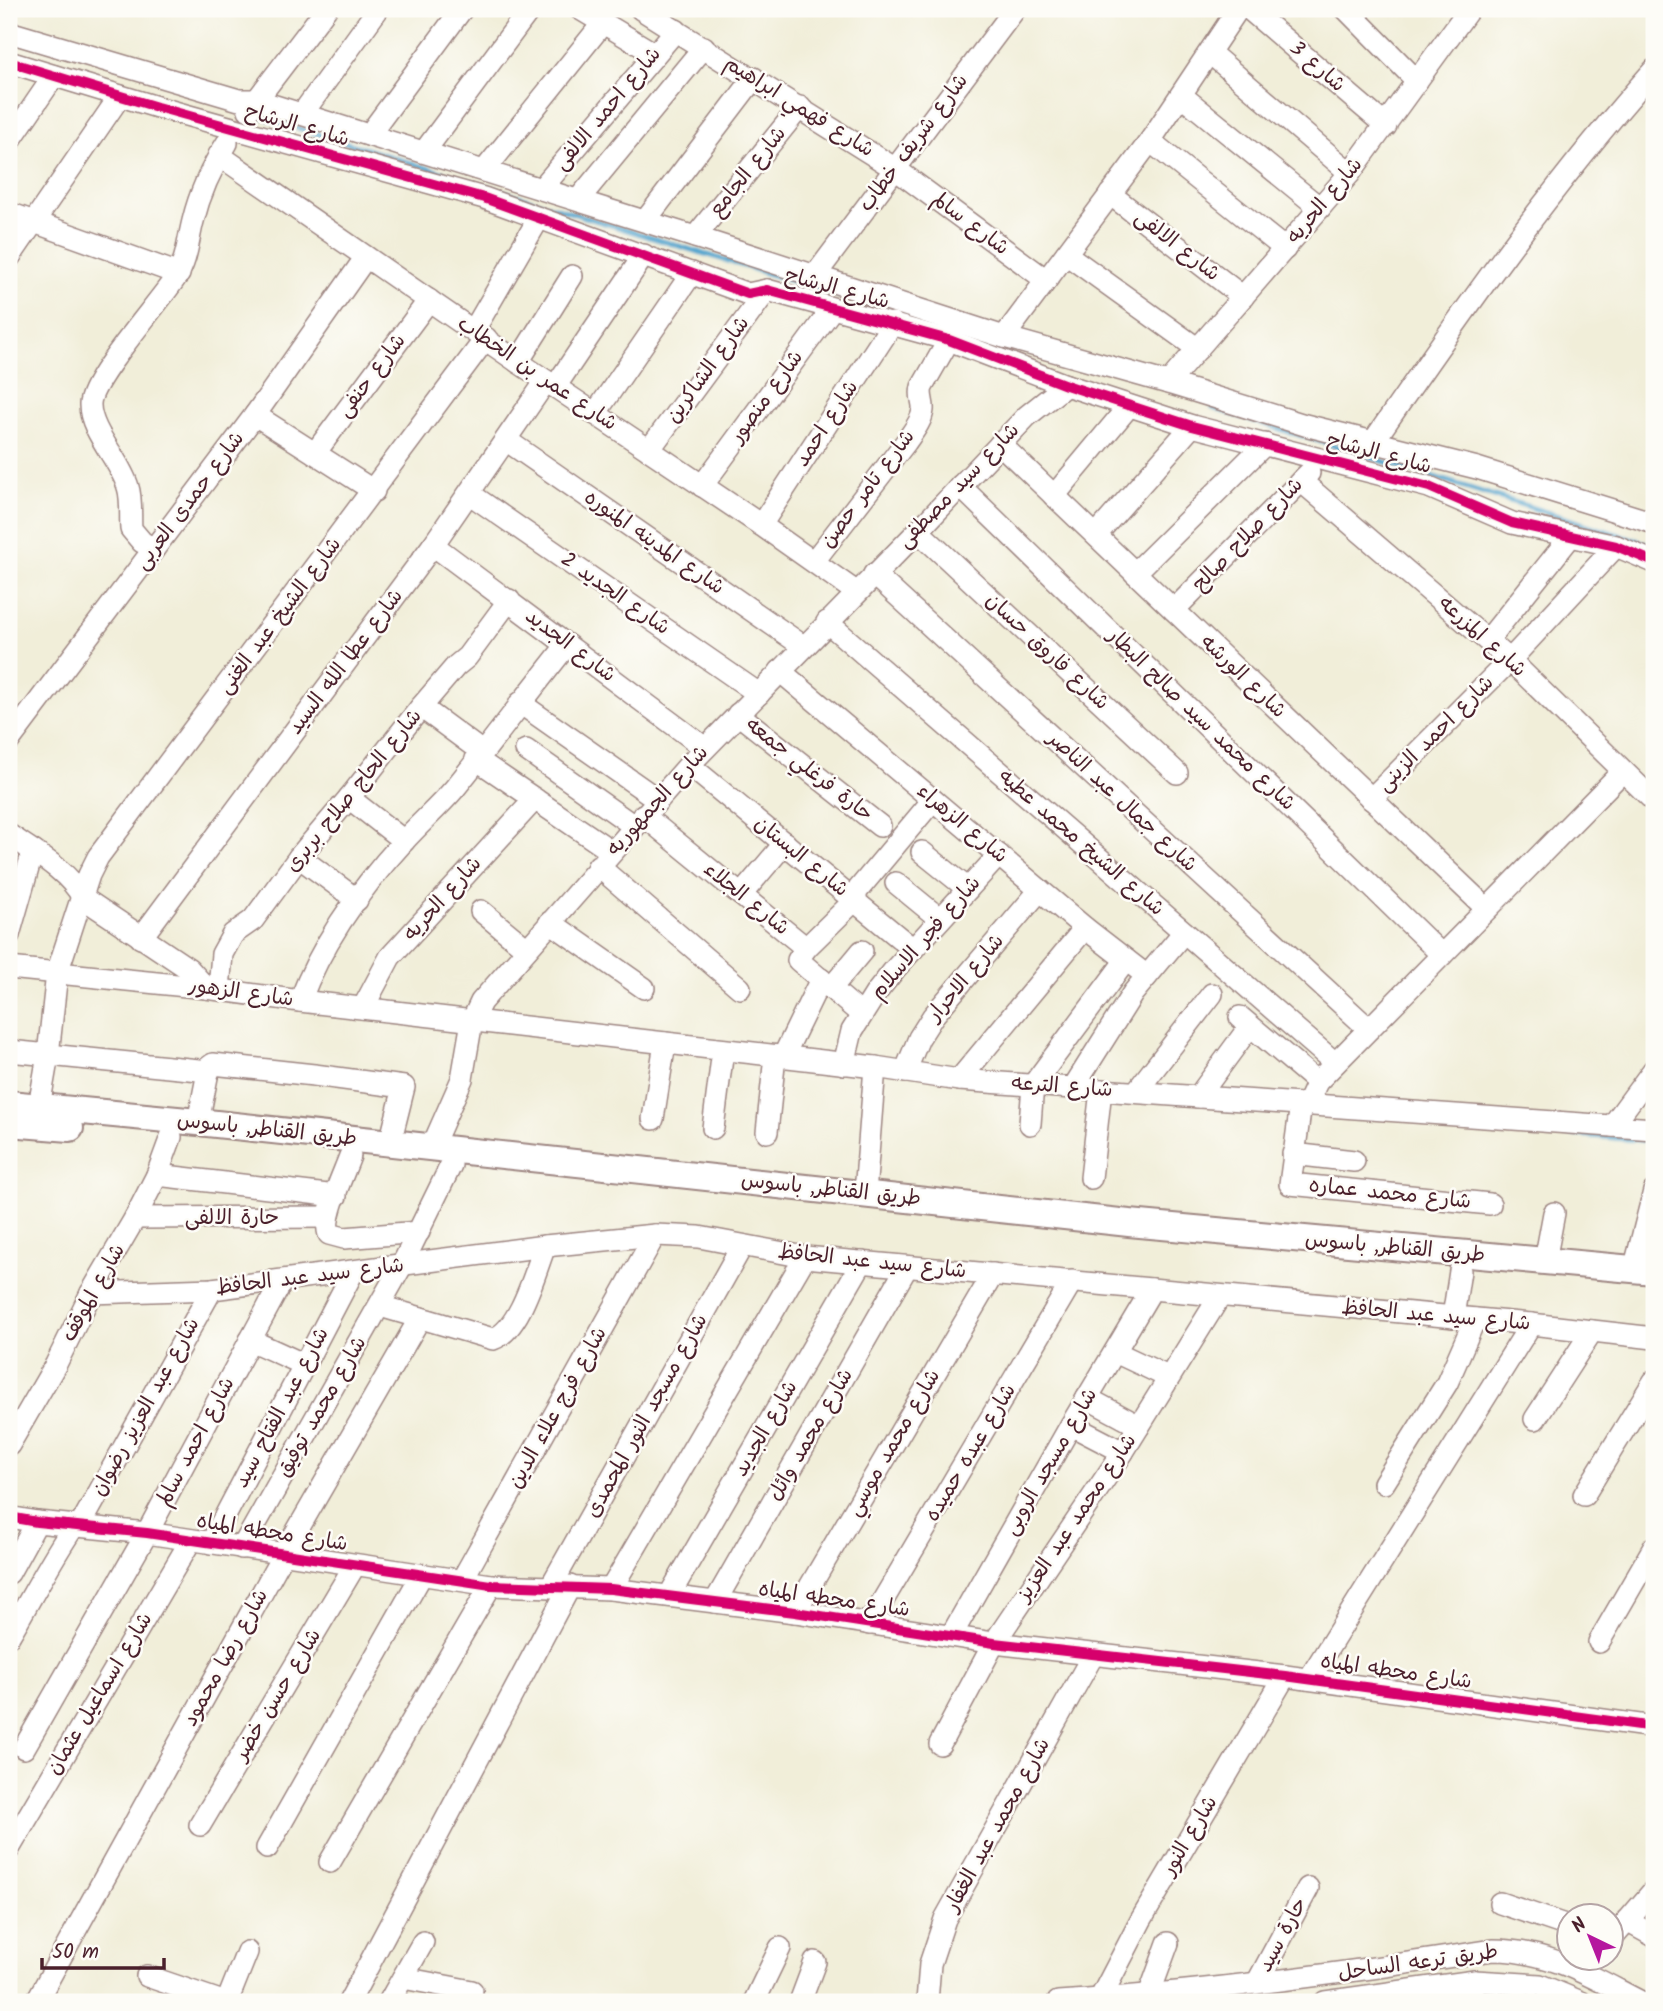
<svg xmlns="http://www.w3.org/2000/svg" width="1663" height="2011" viewBox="0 0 1663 2011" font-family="Kalam,'Playpen Sans Arabic',sans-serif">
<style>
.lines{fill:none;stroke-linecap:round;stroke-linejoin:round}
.stream{stroke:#54a6cf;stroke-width:5}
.minor-casing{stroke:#9e8682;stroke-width:24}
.major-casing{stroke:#9e8682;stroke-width:30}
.minor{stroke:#fff;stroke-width:21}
.major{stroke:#fff;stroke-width:26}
.cycleway-casing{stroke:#fdfcf7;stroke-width:15}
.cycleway{stroke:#d6006c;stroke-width:10}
.labels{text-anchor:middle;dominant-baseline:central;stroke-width:5;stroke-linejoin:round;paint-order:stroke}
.street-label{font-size:21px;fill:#4a1f2b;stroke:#fdfcf7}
</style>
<rect width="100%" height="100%" fill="#fdfcf7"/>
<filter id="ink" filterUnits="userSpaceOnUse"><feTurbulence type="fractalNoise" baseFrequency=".0143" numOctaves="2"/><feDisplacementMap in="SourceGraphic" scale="14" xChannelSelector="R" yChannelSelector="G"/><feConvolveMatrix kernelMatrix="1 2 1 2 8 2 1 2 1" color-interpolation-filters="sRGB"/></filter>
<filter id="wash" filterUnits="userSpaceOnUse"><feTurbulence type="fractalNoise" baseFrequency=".00686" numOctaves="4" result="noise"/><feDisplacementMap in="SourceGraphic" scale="28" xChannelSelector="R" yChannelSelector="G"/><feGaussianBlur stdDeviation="1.57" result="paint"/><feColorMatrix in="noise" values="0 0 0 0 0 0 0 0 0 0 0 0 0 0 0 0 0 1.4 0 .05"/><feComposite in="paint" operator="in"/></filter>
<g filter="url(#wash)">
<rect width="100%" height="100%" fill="#f1eed9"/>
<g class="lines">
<g class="stream">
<path d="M253 114 905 316"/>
<path d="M1213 408 1654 546"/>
<path d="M1517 1130 1654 1141"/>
</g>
</g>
</g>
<g filter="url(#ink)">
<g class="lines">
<defs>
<g id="minor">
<path d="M580 9 655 54"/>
<path d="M641 9 894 168 1046 280"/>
<path d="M1249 9 1386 126"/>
<path d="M1346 9 1417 81"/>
<path d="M9 32 239 100H256L695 237 1004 337 1168 383 1305 425 1477 468 1654 523"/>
<path d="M1210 53 1350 173"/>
<path d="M9 62 157 107 484 198 748 294 767 290 949 340 1066 385 1192 426 1429 487 1512 523 1616 546 1654 562"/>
<path d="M1181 95 1320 208"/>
<path d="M249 110 326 9"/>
<path d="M302 114 378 9"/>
<path d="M369 135 462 9"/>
<path d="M1150 141 1285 249"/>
<path d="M9 142 54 76"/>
<path d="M424 152 530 9"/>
<path d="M219 155 518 362 761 525 856 592"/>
<path d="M484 171 603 23"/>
<path d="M541 189 676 30"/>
<path d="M1110 194 1243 297"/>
<path d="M578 200 704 47"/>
<path d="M9 213 179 274"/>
<path d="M645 221 754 78"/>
<path d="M695 237 800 107"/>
<path d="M1066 254 1198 349"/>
<path d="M9 258 120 96"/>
<path d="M814 277 1015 9"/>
<path d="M474 330 539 218"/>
<path d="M1004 337 1150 141 1238 9"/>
<path d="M518 362 572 276"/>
<path d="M1168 383 1350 173 1469 9"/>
<path d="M555 387 644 255"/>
<path d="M595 414 692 273"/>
<path d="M255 415 374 491"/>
<path d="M506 440 803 646"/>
<path d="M1373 442C1461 314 1551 186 1654 70"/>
<path d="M1000 444 1487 909"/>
<path d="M649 450 767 290"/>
<path d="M315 453 429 300"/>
<path d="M1301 481 1510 660 1654 801"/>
<path d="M702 486 832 309"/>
<path d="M960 486 1442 955"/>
<path d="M470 494 759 694"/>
<path d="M1054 496 1129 406"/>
<path d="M761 525 893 323"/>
<path d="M918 531 1177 773"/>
<path d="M1096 535 1192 426"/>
<path d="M433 545 705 748"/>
<path d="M154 549 142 542 131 529C130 516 132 499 128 487 120 460 90 431 90 405 89 381 160 302 176 277 187 261 188 240 193 221 200 192 211 168 227 143"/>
<path d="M814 561 906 442C912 433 922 421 923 410 924 402 919 396 922 387L949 340"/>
<path d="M1135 573 1265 444"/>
<path d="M874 574 1369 1029"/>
<path d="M1174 610 1309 473"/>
<path d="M827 622 1335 1063"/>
<path d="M1488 640 1571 536"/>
<path d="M780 671 1085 928 1147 976"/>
<path d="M520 703 657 799"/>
<path d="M421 707 482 752"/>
<path d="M738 714 880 826"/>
<path d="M9 741 255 415 366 257"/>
<path d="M526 750 634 826"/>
<path d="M476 759 611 851"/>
<path d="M689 765 913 949"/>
<path d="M349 798 404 841"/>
<path d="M1371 799 1510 660 1616 546"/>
<path d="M643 815 806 948 798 960 861 1014"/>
<path d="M9 835C34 852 68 870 83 898L189 969 206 988"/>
<path d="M922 852 968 889"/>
<path d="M299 857 357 900"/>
<path d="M598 866 740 988"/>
<path d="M896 883 940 919"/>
<path d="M741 895 785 843"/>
<path d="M481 911 527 949"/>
<path d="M550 922 644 988"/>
<path d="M9 935 33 851"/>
<path d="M141 938 433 545 546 381"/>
<path d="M806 948 855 900 857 891 933 800"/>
<path d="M9 968 206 988 300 1001 875 1067 959 1080 1654 1129"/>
<path d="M832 987 862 951"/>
<path d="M219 989 222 954 233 934 253 920 299 857 349 798 421 707 456 666 467 657 509 600"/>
<path d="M300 1001C322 942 361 888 404 841 420 823 439 807 455 788 493 741 529 692 567 645"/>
<path d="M363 1008 390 957 535 799"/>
<path d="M1240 1017 1317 1082"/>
<path d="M9 1051 209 1071"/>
<path d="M783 1057 821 979"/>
<path d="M844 1064 852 1031 876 993 895 969 999 855"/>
<path d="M905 1072 919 1038 933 1016 1040 890"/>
<path d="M959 1080 1085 928"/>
<path d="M1073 1088 1133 993 1184 932"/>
<path d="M1136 1092 1212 994"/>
<path d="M1198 1097 1250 1026"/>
<path d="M1301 1104 1290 1184 1490 1204"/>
<path d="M1307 1104 1317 1082 1623 771"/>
<path d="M39 1107 48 1055 57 973 89 875 98 857 486 338"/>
<path d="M653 1119 665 1043"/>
<path d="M198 1122 209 1067 213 1064 314 1075 404 1087 390 1143"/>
<path d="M1030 1124 1033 1085 1126 960"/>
<path d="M1612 1126 1654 1069"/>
<path d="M713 1128 723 1050"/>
<path d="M767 1132 775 1056"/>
<path d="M432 1147 462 1079 472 1021 481 1002 689 765 918 531 1027 416 1066 385"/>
<path d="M1293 1154 1354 1161"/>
<path d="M350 1156C344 1173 322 1218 329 1234L344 1238 419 1232"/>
<path d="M157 1175 336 1196"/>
<path d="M1091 1178 1101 1090"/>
<path d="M865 1193 875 1067"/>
<path d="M135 1218 328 1217"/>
<path d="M1545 1261 1554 1213"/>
<path d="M1634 1270 1654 1191"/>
<path d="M91 1293 212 1289 545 1246 655 1235 699 1237 805 1257 1531 1324 1654 1338"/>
<path d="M380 1306 493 1339C520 1330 535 1272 545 1246"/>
<path d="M1453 1317 1460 1271"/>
<path d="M250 1340 305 1365"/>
<path d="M1115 1352 1168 1377"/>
<path d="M1087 1398 1139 1426"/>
<path d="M1535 1419 1592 1331"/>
<path d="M1071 1425 1123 1452"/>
<path d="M9 1445 56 1364 91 1293 135 1218 157 1175 171 1137"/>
<path d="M1384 1483 1447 1383 1475 1319"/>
<path d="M1584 1495 1654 1381"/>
<path d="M9 1517 37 1522 147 1533 491 1585 611 1589 795 1612 994 1643 1285 1676 1654 1727"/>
<path d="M80 1526 212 1289"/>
<path d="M211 1543 353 1272"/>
<path d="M242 1548 402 1265 451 1165"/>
<path d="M9 1573 37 1522"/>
<path d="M462 1580 655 1235"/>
<path d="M551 1586 742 1246"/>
<path d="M611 1589 805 1257"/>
<path d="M669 1596 862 1262"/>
<path d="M715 1602 907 1267"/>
<path d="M795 1612 993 1274"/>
<path d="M869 1624 1072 1281"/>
<path d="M9 1636C31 1599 50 1561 74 1526"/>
<path d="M951 1636 1071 1425 1152 1289"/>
<path d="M1599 1642 1654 1547"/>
<path d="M1309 1679 1531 1324"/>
<path d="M940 1744 994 1643 1123 1452 1220 1296"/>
<path d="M24 1748 147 1533 282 1281"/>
<path d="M200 1825 355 1565"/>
<path d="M267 1848 421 1576"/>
<path d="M9 1849 191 1540"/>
<path d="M330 1862 491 1585"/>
<path d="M1500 1903 1568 1926"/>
<path d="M1627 1921 1654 1936"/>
<path d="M1610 1941 1654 1890"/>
<path d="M147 1976 223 2002"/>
<path d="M403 1978 472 1991"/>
<path d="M1257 1983 1308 1888"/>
<path d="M1149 1995 1168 1943"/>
<path d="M1100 1999 1141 1920 1285 1676"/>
<path d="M36 2002 283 1555 420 1318"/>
<path d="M227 2002 247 1952"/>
<path d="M349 2002 570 1586"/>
<path d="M389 2002 423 1942"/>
<path d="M754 2002 780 1948"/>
<path d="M800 2002 815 1962"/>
<path d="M927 2002 930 1964 945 1919 1093 1655"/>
<path d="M1058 2002C1204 1992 1348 1973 1493 1950 1550 1950 1592 1977 1641 2002"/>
<path d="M1325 2002 1475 1981 1540 1985 1581 2002"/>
<path d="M1471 2002 1475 1981"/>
</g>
<g id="major">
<path d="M9 1104 198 1122 1129 1223 1654 1271"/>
<path d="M9 1123 70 1128"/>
</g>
</defs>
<use href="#minor" class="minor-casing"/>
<use href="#major" class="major-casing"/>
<use href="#minor" class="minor"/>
<use href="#major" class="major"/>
<defs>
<g id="cycleway">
<path d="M9 62 157 107 484 198 748 294 767 290 949 340 1066 385 1192 426 1429 487 1512 523 1616 546 1654 562"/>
<path d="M9 1517 37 1522 147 1533 491 1585 611 1589 795 1612 994 1643 1285 1676 1654 1727"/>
</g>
</defs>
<use href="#cycleway" class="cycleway-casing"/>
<use href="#cycleway" class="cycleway"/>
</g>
</g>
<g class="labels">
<g class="street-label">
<text transform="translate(1317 67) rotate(41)">شارع 3</text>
<text transform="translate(799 107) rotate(32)">شارع فهمي ابراهيم</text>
<text transform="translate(608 109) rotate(-50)">شارع احمد الالفى</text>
<text transform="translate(297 126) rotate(16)">شارع الرشاح</text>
<text transform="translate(914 143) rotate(-53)">شارع شريف خطاب</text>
<text transform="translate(748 172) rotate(-51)">شارع الجامع</text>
<text transform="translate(1325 201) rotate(-50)">شارع الحريه</text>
<text transform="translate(970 224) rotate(37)">شارع سالم</text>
<text transform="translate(1177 246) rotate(38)">شارع الالفى</text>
<text transform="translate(837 289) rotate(15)">شارع الرشاح</text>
<text transform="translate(708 370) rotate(-54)">شارع الشاكرين</text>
<text transform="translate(537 374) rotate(34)">شارع عمر بن الخطاب</text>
<text transform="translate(372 376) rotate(-53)">شارع حنفى</text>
<text transform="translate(767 397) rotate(-54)">شارع منصور</text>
<text transform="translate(827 424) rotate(-57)">شارع احمد</text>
<text transform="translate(1379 454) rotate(15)">شارع الرشاح</text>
<text transform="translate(959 486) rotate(-46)">شارع سيد مصطفى</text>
<text transform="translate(868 489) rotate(-53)">شارع تامر حصن</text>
<text transform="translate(190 501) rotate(-53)">شارع حمدى العربى</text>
<text transform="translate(1248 535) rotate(-46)">شارع صلاح صالح</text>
<text transform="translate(654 543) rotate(35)">شارع المدينه المنوره</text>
<text transform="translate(615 594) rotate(35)">شارع الجديد 2</text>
<text transform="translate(280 616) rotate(-53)">شارع الشيخ عبد الغنى</text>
<text transform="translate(1482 637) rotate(42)">شارع المزرعه</text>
<text transform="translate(570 646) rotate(37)">شارع الجديد</text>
<text transform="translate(1047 652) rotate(43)">شارع فاروق حسان</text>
<text transform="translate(346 662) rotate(-53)">شارع عطا الله السيد</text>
<text transform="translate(1243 677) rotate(44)">شارع الورشه</text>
<text transform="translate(1201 720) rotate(44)">شارع محمد سيد صالح البطار</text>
<text transform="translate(1436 734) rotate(-45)">شارع احمد الزينى</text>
<text transform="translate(809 770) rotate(38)">حارة فرغلي جمعه</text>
<text transform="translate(354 791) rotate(-51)">شارع الحاج صلاح بربرى</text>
<text transform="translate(658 801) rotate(-48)">شارع الجمهوريه</text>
<text transform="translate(1122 802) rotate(43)">شارع جمال عبد الناصر</text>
<text transform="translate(962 824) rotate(40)">شارع الزهراء</text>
<text transform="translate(1081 843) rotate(41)">شارع الشيخ محمد عطيه</text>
<text transform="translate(801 857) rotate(39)">شارع البستان</text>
<text transform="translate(443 899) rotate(-48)">شارع الحريه</text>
<text transform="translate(746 899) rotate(39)">شارع الجلاء</text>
<text transform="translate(926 938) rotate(-49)">شارع فجر الاسلام</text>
<text transform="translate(966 978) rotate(-50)">شارع الاحرار</text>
<text transform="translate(241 993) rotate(8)">شارع الزهور</text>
<text transform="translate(1062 1087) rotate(4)">شارع الترعه</text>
<text transform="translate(267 1130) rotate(6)">طريق القناطر, باسوس</text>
<text transform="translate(831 1190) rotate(6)">طريق القناطر, باسوس</text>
<text transform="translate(1390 1194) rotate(6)">شارع محمد عماره</text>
<text x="232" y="1218">حارة الالفى</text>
<text transform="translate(1395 1248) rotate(5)">طريق القناطر, باسوس</text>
<text transform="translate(872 1262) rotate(6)">شارع سيد عبد الحافظ</text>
<text transform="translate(310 1277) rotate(-7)">شارع سيد عبد الحافظ</text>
<text transform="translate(94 1293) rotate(-61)">شارع الموقف</text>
<text transform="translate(1436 1316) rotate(5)">شارع سيد عبد الحافظ</text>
<text transform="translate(146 1407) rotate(-61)">شارع عبد العزيز رضوان</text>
<text transform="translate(322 1407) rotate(-60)">شارع محمد توفيق</text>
<text transform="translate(282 1408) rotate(-62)">شارع عبد الفتاح سيد</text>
<text transform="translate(558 1408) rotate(-61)">شارع فرج علاء الدين</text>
<text transform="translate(647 1416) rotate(-61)">شارع مسجد النور المحمدى</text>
<text transform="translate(766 1429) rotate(-60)">شارع الجديد</text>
<text transform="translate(811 1435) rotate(-60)">شارع محمد وائل</text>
<text transform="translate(196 1442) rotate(-62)">شارع احمد سالم</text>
<text transform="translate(894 1443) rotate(-60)">شارع محمد موسي</text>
<text transform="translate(971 1453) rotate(-59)">شارع عبده حميده</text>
<text transform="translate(1051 1462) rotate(-60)">شارع مسجد الروبى</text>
<text transform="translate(1077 1518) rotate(-56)">شارع محمد عبد العزيز</text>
<text transform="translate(272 1533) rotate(9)">شارع محطه المياه</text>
<text transform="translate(834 1600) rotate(8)">شارع محطه المياه</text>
<text transform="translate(226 1658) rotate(-61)">شارع رضا محمود</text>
<text transform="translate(1396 1672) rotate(8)">شارع محطه المياه</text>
<text transform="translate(100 1694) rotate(-59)">شارع اسماعيل عثمان</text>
<text transform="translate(278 1695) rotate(-59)">شارع حسن خضر</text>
<text transform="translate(998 1825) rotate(-61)">شارع محمد عبد الغفار</text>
<text transform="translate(1190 1836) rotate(-59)">شارع النور</text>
<text transform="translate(1283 1935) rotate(-62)">حارة سيد</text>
<text transform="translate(1418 1963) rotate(-8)">طريق ترعه الساحل</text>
</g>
</g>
<rect width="1663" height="2011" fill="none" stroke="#fdfcf7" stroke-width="35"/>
<g transform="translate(1590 1937) rotate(317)"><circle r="33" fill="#fdfcf7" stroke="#b5a4a5" stroke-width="2"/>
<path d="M0-5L12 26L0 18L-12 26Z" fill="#b5179e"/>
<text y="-10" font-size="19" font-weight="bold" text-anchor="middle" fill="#4a1f2b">N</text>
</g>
<path d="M42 1958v10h122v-10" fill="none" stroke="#4a1f2b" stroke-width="3.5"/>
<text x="52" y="1958" font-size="21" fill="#4a1f2b" stroke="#fdfcf7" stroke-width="5" paint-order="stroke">50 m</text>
</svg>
